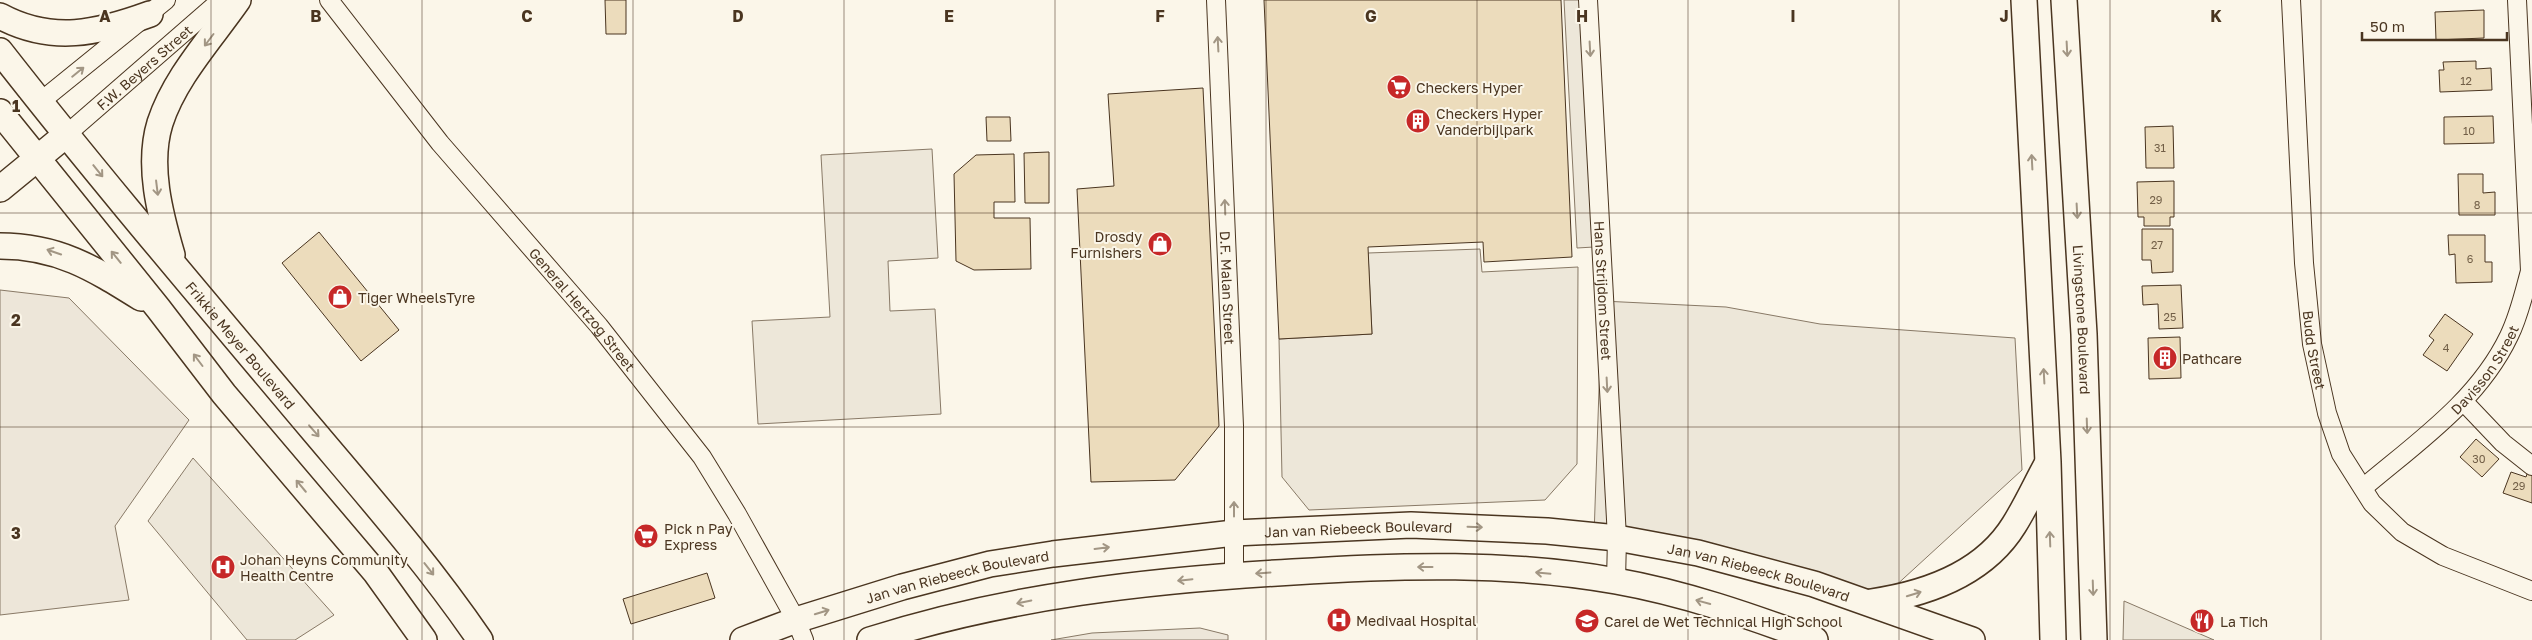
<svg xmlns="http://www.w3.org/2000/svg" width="2532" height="640" viewBox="0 0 2532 640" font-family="'Golos Text',sans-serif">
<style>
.green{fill:#ede6d9;stroke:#887966}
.parking{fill:#ede7d9;stroke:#887966}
.building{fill:#ecdcbc;stroke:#4a3520}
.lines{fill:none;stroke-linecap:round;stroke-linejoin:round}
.street-casing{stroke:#4a3520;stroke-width:20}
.secondary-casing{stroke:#4a3520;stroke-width:28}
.street{stroke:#fbf6e9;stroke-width:18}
.secondary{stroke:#fbf6e9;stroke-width:25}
.oneway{stroke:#a29684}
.grid{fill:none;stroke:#4a3520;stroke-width:1;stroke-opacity:0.55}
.labels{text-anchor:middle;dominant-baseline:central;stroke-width:4;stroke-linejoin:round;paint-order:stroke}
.number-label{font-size:11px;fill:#725f47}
.street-label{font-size:14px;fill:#4a3520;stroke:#fbf6e9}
.poi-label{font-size:14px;fill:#4a3520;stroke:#fbf6e9;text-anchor:start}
.grid-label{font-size:16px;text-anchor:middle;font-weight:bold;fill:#4a3520;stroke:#fbf6e9;stroke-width:4;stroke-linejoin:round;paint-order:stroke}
</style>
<rect width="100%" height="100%" fill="#fbf6e9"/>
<g class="green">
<path d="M0 290 69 298 189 420 115 526 129 600 0 615Z"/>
<path d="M1200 628 1228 635V640H1051L1092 633Z"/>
</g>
<g class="parking">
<path d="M1564 0H1582L1594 247 1577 248Z"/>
<path d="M932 149 938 258 888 261 890 311 935 309 941 414 758 424 752 321 830 317 821 155Z"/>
<path d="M1480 249 1482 272 1578 267 1577 464 1545 500 1309 510 1282 477 1279 339 1372 334 1368 253Z"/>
<path d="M1602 301 1726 307 1820 324 2015 338 2022 470 1880 600 1594 536Z"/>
<path d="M193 458 334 615 295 640H247L148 521Z"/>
<path d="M2124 601 2161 617 2214 640H2123Z"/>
</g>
<g class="building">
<path d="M605 0H626V34H606Z"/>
<path d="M1264 0H1561L1572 257 1484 262 1483 242 1368 247 1372 334 1279 339Z"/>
<path d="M2484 10V38L2436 40 2435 12Z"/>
<path d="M2476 61V69L2491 68 2492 90 2440 92 2439 70H2444L2443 62Z"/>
<path d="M1203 88 1219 426 1175 480 1091 482 1077 189 1114 186 1108 94Z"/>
<path d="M2493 116 2494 143 2444 144V117Z"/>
<path d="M986 117H1010L1011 141H987Z"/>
<path d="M2173 126 2174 168H2146L2145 127Z"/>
<path d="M1049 152V203H1025L1024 153Z"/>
<path d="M1014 154 1015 202H994V218H1030L1031 269 974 270 956 261 954 174 976 155Z"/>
<path d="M2458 174H2483V193L2495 192V215H2459Z"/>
<path d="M2174 181V217H2170V226H2144V217H2138L2137 182Z"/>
<path d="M2142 229H2173V272L2152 273 2151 260H2142Z"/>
<path d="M319 232 399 330 361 361 282 263Z"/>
<path d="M2448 235H2485V262H2492V282L2456 283 2455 254 2449 255Z"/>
<path d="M2181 285 2183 328 2159 329 2158 304 2143 305 2142 286Z"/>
<path d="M2445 314 2473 334 2447 371 2423 355 2434 340 2429 336Z"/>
<path d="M2180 337 2181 378 2149 379 2148 338Z"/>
<path d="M2476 439 2499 459 2482 477 2460 457Z"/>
<path d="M2528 471 2532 473V503L2503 493 2511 472 2526 477Z"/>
<path d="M707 573 715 598 631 624 623 599Z"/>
</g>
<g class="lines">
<defs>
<g id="street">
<path id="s1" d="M329 0 440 143 599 326 702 457 737 514 796 620 804 640"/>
<path id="s2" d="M1216 0 1234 426V575"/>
<path id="s3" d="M1588 0 1617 538 1616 581"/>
<path id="s4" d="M2291 0 2304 263 2312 344 2327 413 2341 454 2372 503 2402 532 2443 556 2532 591"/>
<path d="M40 102 166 0"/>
<path id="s5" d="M67 134 221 0"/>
<path d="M2464 402 2503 443 2532 466"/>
<path id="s6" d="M2363 488C2416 443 2478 401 2509 336 2519 316 2524 293 2530 271L2517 0"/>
</g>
<g id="secondary">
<path d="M2024 0 2048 462 2053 640"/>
<path id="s7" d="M2064 0 2084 334 2094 640"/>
<path d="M0 16C52 44 98 33 150 14"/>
<path id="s8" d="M0 51C100 179 206 303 311 428 370 498 428 564 480 640"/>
<path d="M0 112 158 308 224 394 376 573 424 640"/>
<path d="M0 189 67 134"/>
<path d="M0 246C58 246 93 268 141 298"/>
<path d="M172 255C160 214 147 165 160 123 175 77 211 39 238 0"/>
<path d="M1871 602C1926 594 1983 575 2014 525 2026 506 2036 484 2047 464"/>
<path id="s9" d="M743 640 796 620 902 587 990 564 1053 554 1234 533 1411 525 1547 531 1617 538 1698 553 1814 584 1972 640"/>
<path d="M870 640C1007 596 1151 580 1293 572 1400 565 1511 562 1616 581 1684 593 1750 616 1815 640"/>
</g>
</defs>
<use href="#street" class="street-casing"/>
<use href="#secondary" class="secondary-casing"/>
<use href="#street" class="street"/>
<use href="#secondary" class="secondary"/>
</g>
<defs><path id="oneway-shaft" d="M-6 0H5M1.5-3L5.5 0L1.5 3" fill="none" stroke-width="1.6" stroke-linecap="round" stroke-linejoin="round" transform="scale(1.25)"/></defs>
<g class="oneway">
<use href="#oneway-shaft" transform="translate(209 40) rotate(127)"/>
<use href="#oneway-shaft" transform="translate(1218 44) rotate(-93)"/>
<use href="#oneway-shaft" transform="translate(1590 49) rotate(87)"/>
<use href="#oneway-shaft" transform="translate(2067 49) rotate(87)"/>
<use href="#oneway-shaft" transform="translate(78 72) rotate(-39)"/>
<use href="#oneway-shaft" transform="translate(2032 162) rotate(-93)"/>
<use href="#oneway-shaft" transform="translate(98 171) rotate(51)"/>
<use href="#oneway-shaft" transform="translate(157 188) rotate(83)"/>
<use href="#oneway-shaft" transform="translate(1225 207) rotate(-92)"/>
<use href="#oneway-shaft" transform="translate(2077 211) rotate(87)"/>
<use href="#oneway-shaft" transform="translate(54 252) rotate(-161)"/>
<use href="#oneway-shaft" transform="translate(116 257) rotate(-129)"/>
<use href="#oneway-shaft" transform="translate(198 360) rotate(-127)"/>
<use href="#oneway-shaft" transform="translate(2044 376) rotate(-93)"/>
<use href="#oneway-shaft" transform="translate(1607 385) rotate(87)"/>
<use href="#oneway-shaft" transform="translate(2087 426) rotate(88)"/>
<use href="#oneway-shaft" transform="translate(314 431) rotate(49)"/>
<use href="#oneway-shaft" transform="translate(301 486) rotate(-130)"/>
<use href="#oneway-shaft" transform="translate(1234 509) rotate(-90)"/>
<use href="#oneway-shaft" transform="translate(1475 527) rotate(2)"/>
<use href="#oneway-shaft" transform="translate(2050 539) rotate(-92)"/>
<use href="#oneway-shaft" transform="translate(1102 548) rotate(-7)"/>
<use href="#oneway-shaft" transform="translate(1425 567) rotate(-180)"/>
<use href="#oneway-shaft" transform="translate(429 569) rotate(52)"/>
<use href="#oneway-shaft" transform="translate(1263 573) rotate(176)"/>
<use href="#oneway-shaft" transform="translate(1543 573) rotate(-175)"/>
<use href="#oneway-shaft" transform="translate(1185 580) rotate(174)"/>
<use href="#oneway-shaft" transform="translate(2093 588) rotate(88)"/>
<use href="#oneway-shaft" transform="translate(1914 594) rotate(-17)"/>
<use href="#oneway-shaft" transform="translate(1024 602) rotate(168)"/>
<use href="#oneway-shaft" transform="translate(1703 602) rotate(-165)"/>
<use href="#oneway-shaft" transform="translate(822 612) rotate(-17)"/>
</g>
<path class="grid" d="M211 0V640M422 0V640M633 0V640M844 0V640M1055 0V640M1266 0V640M1477 0V640M1688 0V640M1899 0V640M2110 0V640M2321 0V640M0 213H2532M0 427H2532"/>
<defs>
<symbol id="supermarket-disc" viewBox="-11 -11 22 22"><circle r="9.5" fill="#c62828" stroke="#fbf6e9"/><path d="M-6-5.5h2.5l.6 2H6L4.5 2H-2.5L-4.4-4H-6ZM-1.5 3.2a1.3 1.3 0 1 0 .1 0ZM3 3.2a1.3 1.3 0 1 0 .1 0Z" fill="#fff"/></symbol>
<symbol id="building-disc" viewBox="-11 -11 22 22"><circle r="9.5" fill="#c62828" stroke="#fbf6e9"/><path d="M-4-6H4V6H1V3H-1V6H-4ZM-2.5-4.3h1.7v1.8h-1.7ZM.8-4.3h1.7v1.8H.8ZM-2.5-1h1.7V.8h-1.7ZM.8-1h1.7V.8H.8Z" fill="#fff"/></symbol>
<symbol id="shop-disc" viewBox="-11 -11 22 22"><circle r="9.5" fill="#c62828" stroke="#fbf6e9"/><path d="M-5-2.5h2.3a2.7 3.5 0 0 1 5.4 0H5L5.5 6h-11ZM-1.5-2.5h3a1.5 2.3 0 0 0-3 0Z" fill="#fff"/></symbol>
<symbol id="hospital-disc" viewBox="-11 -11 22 22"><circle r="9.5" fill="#c62828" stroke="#fbf6e9"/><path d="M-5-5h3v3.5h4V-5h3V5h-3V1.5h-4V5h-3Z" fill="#fff"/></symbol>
<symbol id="school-disc" viewBox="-11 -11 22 22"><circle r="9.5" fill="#c62828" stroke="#fbf6e9"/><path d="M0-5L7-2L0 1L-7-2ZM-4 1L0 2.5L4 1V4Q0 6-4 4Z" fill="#fff"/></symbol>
<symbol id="restaurant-disc" viewBox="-11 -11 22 22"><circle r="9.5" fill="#c62828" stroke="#fbf6e9"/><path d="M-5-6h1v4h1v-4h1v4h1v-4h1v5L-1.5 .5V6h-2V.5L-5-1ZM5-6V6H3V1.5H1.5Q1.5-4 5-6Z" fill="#fff"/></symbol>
</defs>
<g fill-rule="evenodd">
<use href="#supermarket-disc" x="1385" y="73" width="28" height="28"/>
<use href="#building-disc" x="1404" y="107" width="28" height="28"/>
<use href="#shop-disc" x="1146" y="230" width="28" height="28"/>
<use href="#shop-disc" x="326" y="283" width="28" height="28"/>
<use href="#building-disc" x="2151" y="344" width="28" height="28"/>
<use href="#supermarket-disc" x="632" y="522" width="28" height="28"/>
<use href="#hospital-disc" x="209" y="553" width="28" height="28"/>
<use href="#hospital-disc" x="1325" y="606" width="28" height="28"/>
<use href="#school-disc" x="1573" y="607" width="28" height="28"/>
<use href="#restaurant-disc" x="2188" y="607" width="28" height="28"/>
</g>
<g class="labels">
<g class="number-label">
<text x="2466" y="80">12</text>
<text x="2469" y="130">10</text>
<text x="2160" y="147">31</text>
<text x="2156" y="199">29</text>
<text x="2477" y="204">8</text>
<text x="2157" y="244">27</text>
<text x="2470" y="258">6</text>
<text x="2170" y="316">25</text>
<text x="2446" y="347">4</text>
<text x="2479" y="458">30</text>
<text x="2519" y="485">29</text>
</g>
<g class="street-label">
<text stroke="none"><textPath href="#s5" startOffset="102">F.W. Beyers Street</textPath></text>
<text stroke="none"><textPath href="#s2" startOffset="288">D.F. Malan Street</textPath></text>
<text stroke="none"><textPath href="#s3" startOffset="291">Hans Strijdom Street</textPath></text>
<text stroke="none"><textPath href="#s1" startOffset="400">General Hertzog Street</textPath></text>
<text stroke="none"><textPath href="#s7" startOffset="320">Livingstone Boulevard</textPath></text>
<text stroke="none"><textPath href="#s8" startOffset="380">Frikkie Meyer Boulevard</textPath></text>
<text stroke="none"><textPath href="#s4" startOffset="351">Budd Street</textPath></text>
<text stroke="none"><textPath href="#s6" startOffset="171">Davisson Street</textPath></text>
<text stroke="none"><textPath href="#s9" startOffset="629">Jan van Riebeeck Boulevard</textPath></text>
<text stroke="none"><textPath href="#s9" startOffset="1034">Jan van Riebeeck Boulevard</textPath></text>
<text stroke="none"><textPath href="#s9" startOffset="224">Jan van Riebeeck Boulevard</textPath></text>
</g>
<g class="poi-label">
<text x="1416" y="87">Checkers Hyper</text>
<text x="1436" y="113">Checkers Hyper<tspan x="1436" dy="16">Vanderbijlpark</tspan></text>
<text x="1142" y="236" text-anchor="end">Drosdy<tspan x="1142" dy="16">Furnishers</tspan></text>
<text x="358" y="297">Tiger WheelsTyre</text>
<text x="2182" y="358">Pathcare</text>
<text x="664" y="528">Pick n Pay<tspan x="664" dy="16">Express</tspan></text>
<text x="240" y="559">Johan Heyns Community<tspan x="240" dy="16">Health Centre</tspan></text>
<text x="1356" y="620">Medivaal Hospital</text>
<text x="1604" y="621">Carel de Wet Technical High School</text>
<text x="2220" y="621">La Tich</text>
</g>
</g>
<g class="grid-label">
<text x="105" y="22">A</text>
<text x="316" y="22">B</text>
<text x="527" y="22">C</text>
<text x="738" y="22">D</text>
<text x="949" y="22">E</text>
<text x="1160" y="22">F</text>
<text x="1371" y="22">G</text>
<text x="1582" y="22">H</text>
<text x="1793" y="22">I</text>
<text x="2004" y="22">J</text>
<text x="2216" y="22">K</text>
<text x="16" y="112">1</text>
<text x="16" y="326">2</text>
<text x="16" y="539">3</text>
</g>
<path d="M2362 32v8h145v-8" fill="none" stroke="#4a3520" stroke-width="2.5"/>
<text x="2370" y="32" font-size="15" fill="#4a3520" stroke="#fbf6e9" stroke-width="4" paint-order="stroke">50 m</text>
</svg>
